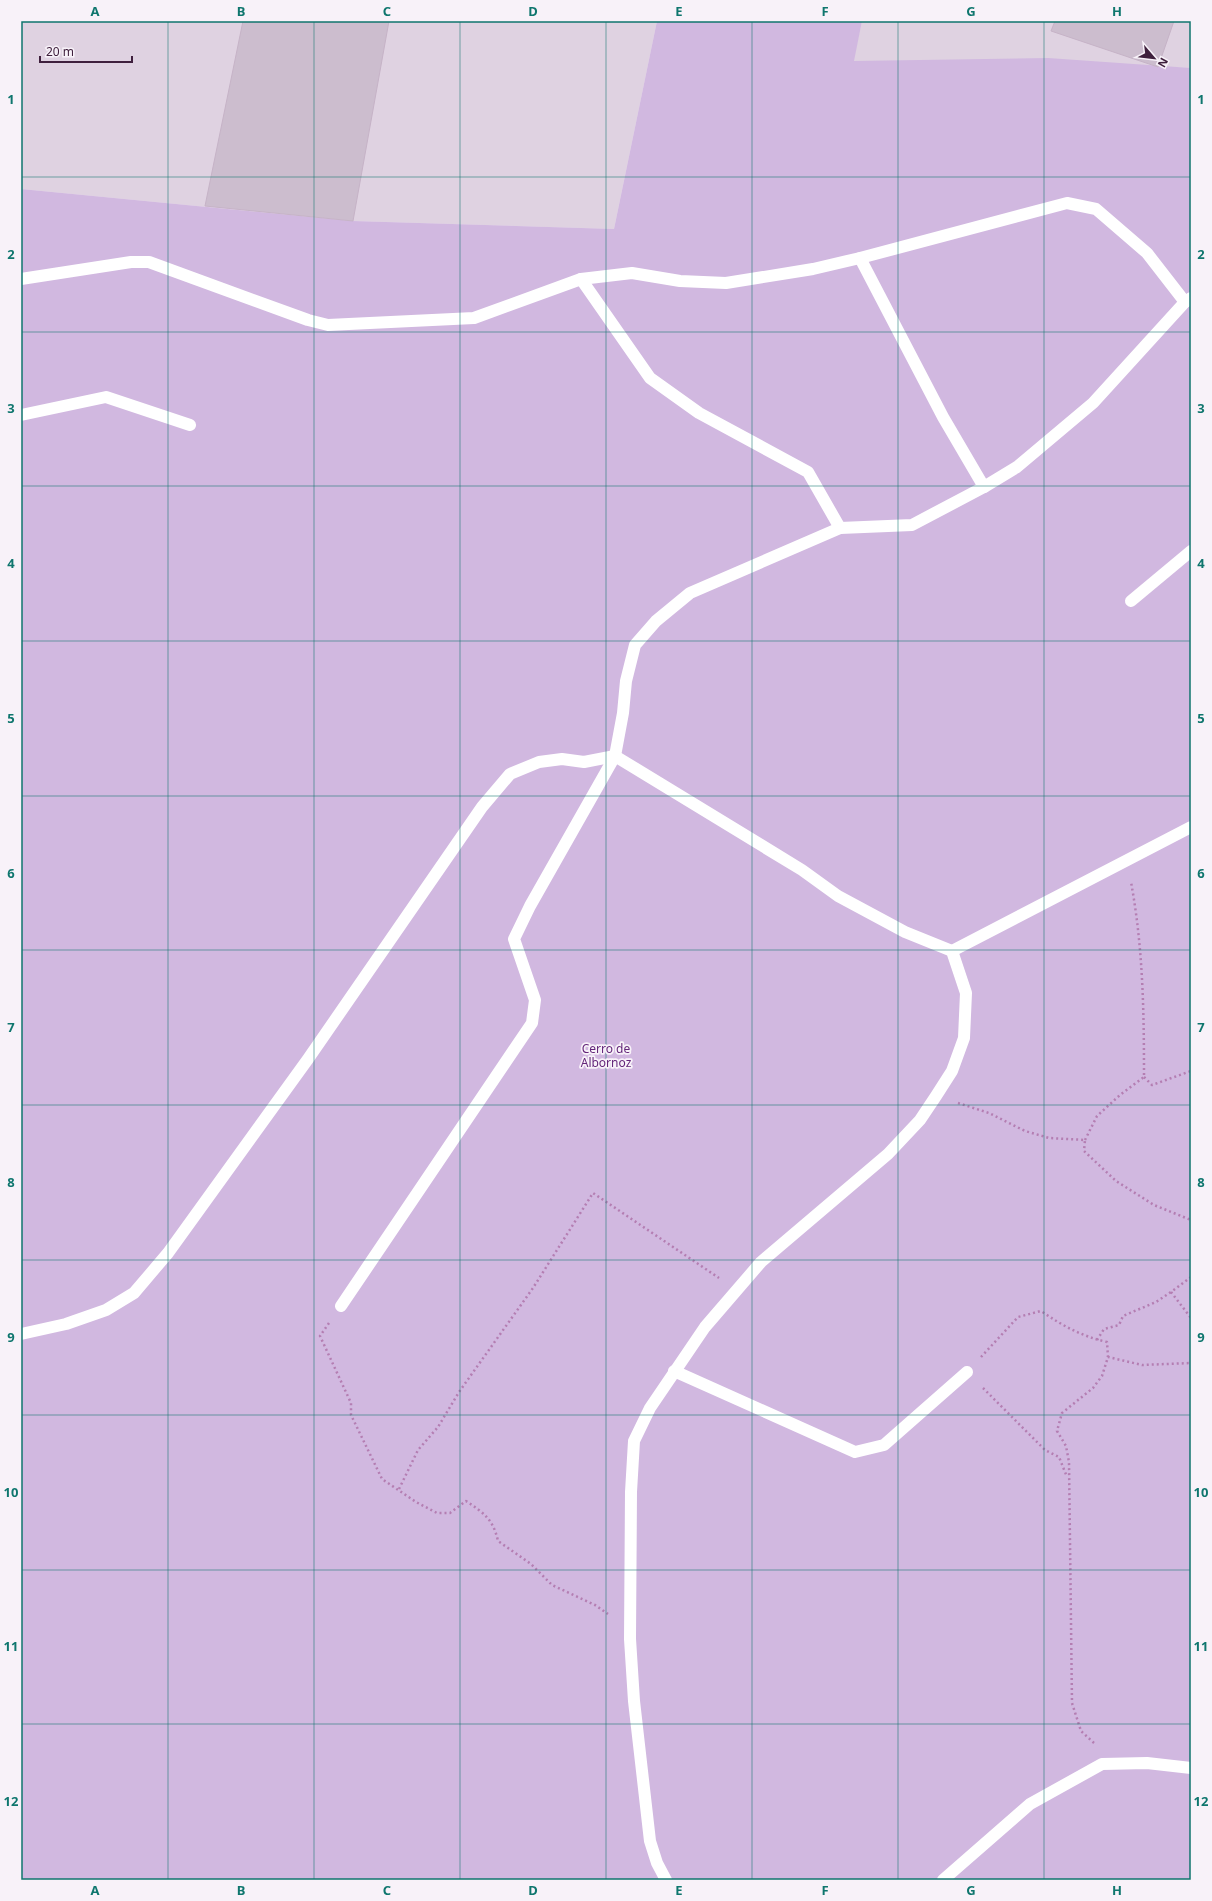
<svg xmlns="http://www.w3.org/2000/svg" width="1212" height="1901" viewBox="0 0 1212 1901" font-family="'Noto Sans',sans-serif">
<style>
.built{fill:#dfd2e1}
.green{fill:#d1b8e0}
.building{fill:#ccbdce;stroke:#c6b3c7}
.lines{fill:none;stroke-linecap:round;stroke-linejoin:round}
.path{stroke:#b47eb2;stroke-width:2.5;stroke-dasharray:2 3;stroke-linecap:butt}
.minor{stroke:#fff;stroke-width:12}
.grid{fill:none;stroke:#0f766e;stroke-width:1;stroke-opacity:0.55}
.labels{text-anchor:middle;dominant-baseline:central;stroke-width:3.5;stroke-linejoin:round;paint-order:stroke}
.park-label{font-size:12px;fill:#64267a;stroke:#f8f2f9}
.neatline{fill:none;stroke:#0f766e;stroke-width:1.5}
.grid-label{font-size:13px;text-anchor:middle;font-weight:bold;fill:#0f766e}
</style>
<rect width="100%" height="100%" fill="#ece1ed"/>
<g class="built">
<path d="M21 21H657L614 229 353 221 21 189Z"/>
<path d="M862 21H1191V68L853 61Z"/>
</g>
<path class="green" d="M657 21H862L854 61 1048 58 1191 68V1880H21V189L353 221 614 229Z"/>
<g class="building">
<path d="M243 21H389L353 221 205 206Z"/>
<path d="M1055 21H1174L1158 67 1051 31Z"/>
</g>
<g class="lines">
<g class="path">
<path d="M1144 1077 1152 1085 1191 1071"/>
<path d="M958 1103 989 1113 1025 1131 1049 1138 1085 1140 1084 1151 1116 1181 1154 1205 1191 1220"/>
<path d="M1085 1140 1097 1116 1120 1095 1144 1077C1144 1011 1143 947 1131 882"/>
<path d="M1191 1277 1171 1292 1191 1318"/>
<path d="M329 1323 320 1336 351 1403V1415L382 1479 416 1502 437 1513H450L466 1501C484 1513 493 1519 498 1541L531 1564 552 1585 595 1605 608 1614"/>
<path d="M1097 1340 1104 1329 1119 1325 1123 1316 1156 1302 1171 1292"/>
<path d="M981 1357 1018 1317 1041 1311C1063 1326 1081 1336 1107 1342L1108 1357"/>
<path d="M983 1388 1045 1450 1059 1457 1067 1477"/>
<path d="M399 1489 418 1450 438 1427 459 1392 533 1288 593 1193 719 1278"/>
<path d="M1094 1743 1081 1731 1072 1703 1069 1462 1066 1446 1057 1431 1062 1413 1093 1388 1102 1376 1108 1357 1142 1365 1191 1363"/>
</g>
<g class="minor">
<path d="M860 258 943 417 984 487"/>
<path d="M21 279 131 262H149L308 320 328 325 474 318 581 279 632 273 680 281 726 283 813 269 860 258 1067 203 1096 209 1147 253 1185 302"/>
<path d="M581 279 650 378 699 413 808 472 840 528"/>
<path d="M21 415 106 397 190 425"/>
<path d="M1131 601 1191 551"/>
<path d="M952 951 1191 827"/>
<path d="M341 1306 532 1023 535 1000 514 939 530 906 615 756 623 713 626 681 635 645 656 621 690 593 840 528 912 525 984 487 1017 467 1093 403 1185 302 1191 298"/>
<path d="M21 1334 66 1324 106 1310 134 1293 168 1253 308 1059 482 807 510 774 539 762 562 759 584 762 615 756 802 870 838 896 905 932 952 951 966 993 964 1038 952 1071 936 1096 920 1120 888 1154 761 1262 705 1327 650 1408 634 1441 631 1492 630 1639 634 1701 650 1841 657 1863 666 1880"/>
<path d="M674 1371 855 1452 884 1445 967 1372"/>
<path d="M943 1880 1030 1804 1102 1764 1147 1763 1191 1768"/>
</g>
</g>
<path class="grid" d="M168 21V1880M314 21V1880M460 21V1880M606 21V1880M752 21V1880M898 21V1880M1044 21V1880M21 177H1191M21 332H1191M21 486H1191M21 641H1191M21 796H1191M21 950H1191M21 1105H1191M21 1260H1191M21 1415H1191M21 1570H1191M21 1724H1191"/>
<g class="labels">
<g class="park-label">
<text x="606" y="1048">Cerro de<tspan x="606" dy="14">Albornoz</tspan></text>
</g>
</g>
<rect width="1212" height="1901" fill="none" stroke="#f8f2f9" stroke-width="44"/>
<g transform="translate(1154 58) rotate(118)" stroke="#f8f2f9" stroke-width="3" paint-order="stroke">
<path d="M0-3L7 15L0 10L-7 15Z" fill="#3f203d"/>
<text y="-6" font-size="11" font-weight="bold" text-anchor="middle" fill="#3f203d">N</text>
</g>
<path d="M40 56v6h92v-6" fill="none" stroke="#3f203d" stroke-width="2"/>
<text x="46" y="56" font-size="12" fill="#3f203d" stroke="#f8f2f9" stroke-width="3" paint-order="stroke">20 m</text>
<rect x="22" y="22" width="1168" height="1857" class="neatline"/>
<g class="grid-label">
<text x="95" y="16">A</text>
<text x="241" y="16">B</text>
<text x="387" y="16">C</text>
<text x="533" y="16">D</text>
<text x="679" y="16">E</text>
<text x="825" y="16">F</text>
<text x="971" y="16">G</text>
<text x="1117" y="16">H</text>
<text x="11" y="104">1</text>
<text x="1201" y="104">1</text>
<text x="11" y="259">2</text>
<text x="1201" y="259">2</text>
<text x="11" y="413">3</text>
<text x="1201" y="413">3</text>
<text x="11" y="568">4</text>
<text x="1201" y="568">4</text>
<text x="11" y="723">5</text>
<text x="1201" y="723">5</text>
<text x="11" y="878">6</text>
<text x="1201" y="878">6</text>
<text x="11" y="1032">7</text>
<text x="1201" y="1032">7</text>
<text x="11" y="1187">8</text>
<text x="1201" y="1187">8</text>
<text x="11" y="1342">9</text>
<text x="1201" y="1342">9</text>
<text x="11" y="1497">10</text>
<text x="1201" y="1497">10</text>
<text x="11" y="1651">11</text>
<text x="1201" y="1651">11</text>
<text x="11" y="1806">12</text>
<text x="1201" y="1806">12</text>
<text x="95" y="1895">A</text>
<text x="241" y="1895">B</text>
<text x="387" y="1895">C</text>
<text x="533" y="1895">D</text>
<text x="679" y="1895">E</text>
<text x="825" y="1895">F</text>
<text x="971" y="1895">G</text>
<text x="1117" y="1895">H</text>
</g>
</svg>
